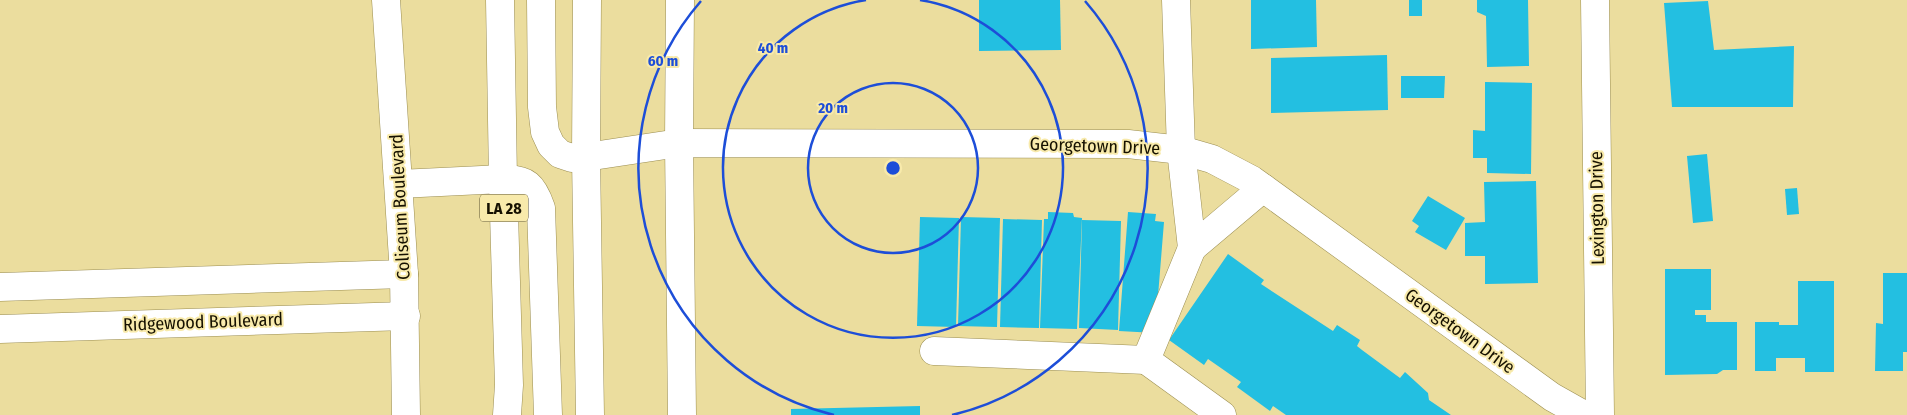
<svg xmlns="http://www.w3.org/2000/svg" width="1907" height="415" viewBox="0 0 1907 415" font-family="'Fira Sans Condensed',sans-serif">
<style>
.building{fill:#23bfe1}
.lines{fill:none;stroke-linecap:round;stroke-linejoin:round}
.minor-casing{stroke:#9b8e51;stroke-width:29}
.highway-casing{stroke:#9b8e51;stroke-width:29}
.minor{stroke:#fff;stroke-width:28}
.highway{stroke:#fff;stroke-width:28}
.ring{fill:none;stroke:#1d4ed8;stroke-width:2.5}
.labels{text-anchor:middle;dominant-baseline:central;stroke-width:4;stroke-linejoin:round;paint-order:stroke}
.shield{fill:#f8eaab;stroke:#5a5233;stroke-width:1}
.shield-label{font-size:16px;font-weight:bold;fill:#161100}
.street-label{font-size:18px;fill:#161100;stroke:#f8eaab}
.centre{fill:#1d4ed8;stroke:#f8eaab;stroke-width:2.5}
.ring-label{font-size:15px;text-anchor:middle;font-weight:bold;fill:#1d4ed8;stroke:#f8eaab;stroke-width:4;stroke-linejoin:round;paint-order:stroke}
</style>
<rect width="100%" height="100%" fill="#ebdd9e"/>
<g class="building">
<path d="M979 0H1060L1061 50 979 51Z"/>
<path d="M1251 0H1316L1317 47 1251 49Z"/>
<rect x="1409" y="0" width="13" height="16"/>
<path d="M1477 0H1528L1529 66 1487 67 1486 16 1477 12Z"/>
<path d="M1708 1 1714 50 1794 46 1793 107H1672L1664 3Z"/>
<path d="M1387 55 1388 110 1271 113V58Z"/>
<path d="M1401 76H1445L1444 98H1401Z"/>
<path d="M1485 82 1532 83 1531 174 1487 173V158H1473V130L1485 131Z"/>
<path d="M1707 154 1713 221 1693 223 1687 156Z"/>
<path d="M1536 181 1538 283 1485 284V256H1465V223L1485 222 1484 182Z"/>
<path d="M1797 188 1799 214 1787 215 1785 189Z"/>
<path d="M1428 196 1465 218 1446 250 1415 232 1419 226 1412 221Z"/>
<path d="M1048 212 1073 213 1074 217 1082 218 1077 329 1040 328 1044 219H1048Z"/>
<path d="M1128 212 1156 214 1155 221 1164 222 1155 333 1119 331Z"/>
<path d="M920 217 959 218 956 327 917 326Z"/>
<path d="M961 217 1000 218 997 327 958 326Z"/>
<path d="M1003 219 1042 220 1039 328 1000 327Z"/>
<path d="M1082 220 1121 221 1118 330 1079 328Z"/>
<path d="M1228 254 1264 280 1261 284 1333 331 1337 325 1360 340 1357 346 1362 350 1400 378 1405 372 1428 393 1429 400 1451 415H1286L1273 406 1270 411 1237 387 1241 382 1208 359 1204 365 1169 340Z"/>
<path d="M1665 269H1711V310H1695V315H1706V322H1737V370H1723L1717 374 1665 375Z"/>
<path d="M1883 273H1907V352H1903V371H1875L1876 323 1883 324Z"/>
<path d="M1798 281H1834V372H1805V358H1776V371H1755V322H1779V325H1798Z"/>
<path d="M920 406V415H791V409Z"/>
</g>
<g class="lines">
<defs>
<g id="minor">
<path d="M386 0 404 274 406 415"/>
<path d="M680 0 679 143 682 415"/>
<path d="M1176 0 1181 150 1192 248 1263 188"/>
<path d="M1595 0 1600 415"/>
<path d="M586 157 679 143 1128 144 1181 150 1212 159 1252 180 1552 397 1584 415"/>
<path d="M399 184 503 179"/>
<path d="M1192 248 1146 360 1222 415"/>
<path d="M0 287 404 274"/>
<path d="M0 329 406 316"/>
<path d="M934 351 1146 360"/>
</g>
<g id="highway">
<path d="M500 0 503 179 509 385 507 415"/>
<path d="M541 0 542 107 545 132 551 145 560 154 572 158 586 157"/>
<path d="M587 0 586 157 590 415"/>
<path d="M503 179C527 179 533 185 541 208L548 415"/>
</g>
</defs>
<use href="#minor" class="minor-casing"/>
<use href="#highway" class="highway-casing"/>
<use href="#minor" class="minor"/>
<use href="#highway" class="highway"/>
</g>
<g class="ring">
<circle cx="893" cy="168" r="85"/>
<path d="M920 0A170 170 0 1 1 866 0"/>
<path d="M834 415A254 254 0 0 1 701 1M1085 1A254 254 0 0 1 952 415"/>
</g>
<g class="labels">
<rect class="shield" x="480" y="194.5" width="48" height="27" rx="4"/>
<g class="shield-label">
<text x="504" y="208">LA 28</text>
</g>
<g class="street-label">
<text transform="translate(1095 146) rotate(2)">Georgetown Drive</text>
<text transform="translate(400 207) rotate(-93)">Coliseum Boulevard</text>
<text transform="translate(1597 208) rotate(-91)">Lexington Drive</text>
<text transform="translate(203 322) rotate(-2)">Ridgewood Boulevard</text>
<text transform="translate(1460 331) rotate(36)">Georgetown Drive</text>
</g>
</g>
<circle cx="893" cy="168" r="8" class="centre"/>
<g class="ring-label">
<text x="773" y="53">40 m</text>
<text x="663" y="66">60 m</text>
<text x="833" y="113">20 m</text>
</g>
</svg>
